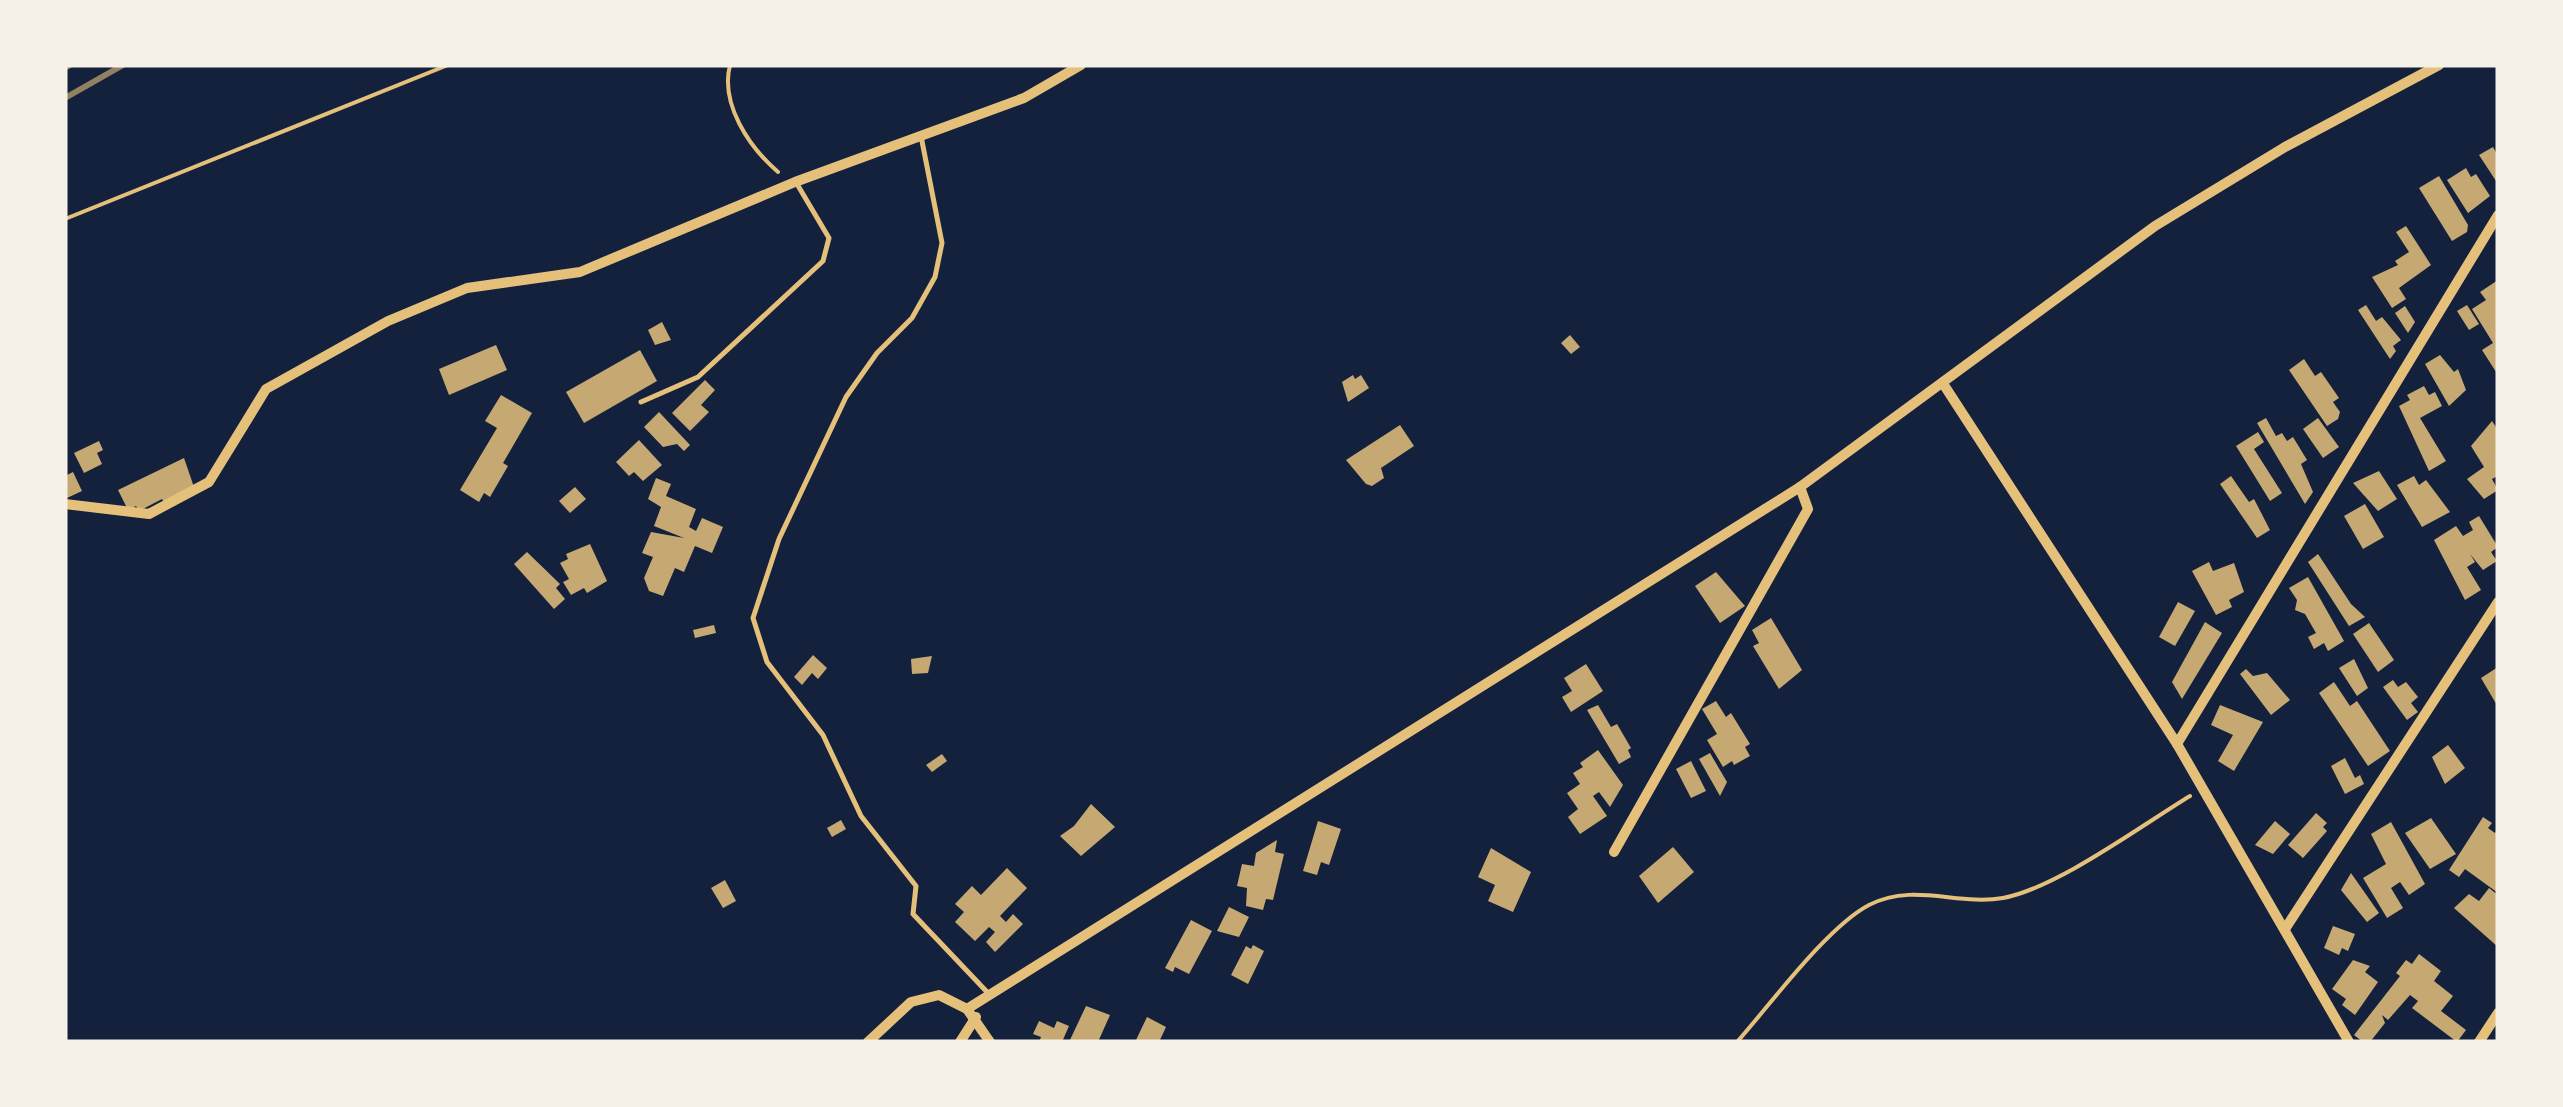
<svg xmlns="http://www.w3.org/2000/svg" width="2563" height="1107" viewBox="0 0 2563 1107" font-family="'DM Sans',sans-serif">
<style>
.building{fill:#c6a872}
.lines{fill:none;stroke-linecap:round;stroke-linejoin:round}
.path{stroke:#e5c07b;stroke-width:4}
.service{stroke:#e5c07b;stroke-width:5}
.minor{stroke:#e5c07b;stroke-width:10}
.rail{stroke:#918062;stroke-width:6}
</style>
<rect width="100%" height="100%" fill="#14213d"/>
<g class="building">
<path d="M2493 147 2498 156V184L2479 155Z"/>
<path d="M2466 168 2471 177 2476 174 2490 196 2468 213 2447 180Z"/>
<path d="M2439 176 2468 225 2467 232 2452 241 2419 188Z"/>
<path d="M2406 226 2431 265 2399 288 2406 299 2392 308 2372 277 2398 265 2395 261 2409 252 2396 232Z"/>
<path d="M2498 280V375L2482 350 2493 343 2472 309 2486 300 2480 292Z"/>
<path d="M2366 305 2376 321 2382 317 2401 340 2393 346 2396 351 2390 359 2358 310Z"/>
<path d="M2467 305 2479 324 2469 330 2457 311Z"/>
<path d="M2405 306 2415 322 2408 333 2395 313Z"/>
<path d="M662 322 671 340 655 345 648 330Z"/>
<path d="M1570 335 1580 347 1571 354 1561 343Z"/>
<path d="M496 345 507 370 449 395 439 369Z"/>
<path d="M640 350 657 381 584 423 566 392Z"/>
<path d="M2440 355 2454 372 2458 369 2466 390 2449 406 2425 364Z"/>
<path d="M2304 359 2315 376 2321 372 2339 398 2333 402 2340 412 2338 419 2327 426 2289 370Z"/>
<path d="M1353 375 1355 379 1361 375 1369 388 1348 402 1342 382Z"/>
<path d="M705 380 715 390 701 405 709 412 690 431 672 413Z"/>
<path d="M2424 386 2429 395 2435 392 2442 406 2420 418 2446 461 2429 471 2399 406 2410 400 2407 395Z"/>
<path d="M501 395 532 413 503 463 508 466 490 497 484 493 479 502 460 490 497 428 485 421Z"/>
<path d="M659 412 690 445 684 451 677 444 663 447 644 427Z"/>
<path d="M2266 418 2276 436 2282 433 2287 441 2293 437 2307 460 2301 464 2313 492 2305 504 2257 423Z"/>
<path d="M2318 418 2339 447 2323 458 2303 429Z"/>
<path d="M2492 421 2498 430V476L2492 479 2498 490 2484 499 2467 479 2484 467 2471 446Z"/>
<path d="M1400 425 1414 446 1381 468 1384 478 1372 486 1366 484 1346 460Z"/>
<path d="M2258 432 2264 442 2254 449 2282 493 2270 501 2236 446Z"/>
<path d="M639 440 662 465 643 481 634 472 629 476 616 462Z"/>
<path d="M99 441 103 450 97 453 102 464 84 473 74 453Z"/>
<path d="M184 458 195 490 165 504 162 499 139 511 136 506 128 510 118 490Z"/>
<path d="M2379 471 2397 499 2378 511 2353 483Z"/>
<path d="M73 472 82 491 67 498 65 476Z"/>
<path d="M2231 476 2249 502 2254 499 2270 530 2257 538 2220 484Z"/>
<path d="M2414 476 2419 485 2426 480 2450 512 2422 527 2397 485Z"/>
<path d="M656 478 671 484 666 496 696 509 689 527 696 531 702 518 723 527 712 553 695 546 684 572 675 568 663 596 649 591 644 578 653 557 642 553 651 532 684 538 654 526 661 507 648 499Z"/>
<path d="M575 487 586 499 570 513 559 501Z"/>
<path d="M2365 504 2384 537 2363 549 2344 516Z"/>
<path d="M2479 516 2498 547 2491 552 2497 561 2483 570 2470 554 2475 562 2467 567 2481 590 2465 600 2434 540 2456 526 2463 536 2473 530 2469 522Z"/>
<path d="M590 544 607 581 587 593 584 588 571 595 563 582 569 579 560 563 568 559 566 554Z"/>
<path d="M527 552 560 584 556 588 565 599 554 609 514 564Z"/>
<path d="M2318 554 2351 604 2365 617 2349 626 2308 562Z"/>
<path d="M2209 562 2213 571 2234 563 2244 592 2229 600 2232 607 2216 615 2192 571Z"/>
<path d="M1716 572 1745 606 1720 623 1695 586Z"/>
<path d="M2308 577 2344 641 2328 651 2324 643 2314 649 2308 637 2316 633 2305 614 2295 610 2297 600 2289 588Z"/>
<path d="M2178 602 2195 611 2175 646 2159 637Z"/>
<path d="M1771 618 1802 670 1779 689 1753 646 1759 643 1752 630Z"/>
<path d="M2205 622 2222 633 2182 699 2172 682Z"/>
<path d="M2369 623 2394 660 2378 672 2353 634Z"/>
<path d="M714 625 716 633 695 638 693 630Z"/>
<path d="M813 655 827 668 818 679 812 673 802 685 794 677Z"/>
<path d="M932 656 928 673 912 674 911 659Z"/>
<path d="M2354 659 2368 688 2357 696 2339 668Z"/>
<path d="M1586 664 1603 691 1571 712 1562 697 1572 691 1564 678Z"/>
<path d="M2498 667V707L2481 678Z"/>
<path d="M2246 669 2253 676 2267 673 2290 700 2271 715 2240 674Z"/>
<path d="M2393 680 2398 687 2406 682 2418 697 2411 703 2418 712 2407 720 2383 687Z"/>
<path d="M2334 682 2350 706 2357 701 2390 751 2368 766 2319 693Z"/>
<path d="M1716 701 1726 717 1731 713 1750 744 1745 747 1750 756 1734 765 1732 761 1723 767 1707 740 1717 734 1702 709Z"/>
<path d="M1598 705 1611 727 1617 724 1631 748 1628 750 1631 757 1619 764 1587 710Z"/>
<path d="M2220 705 2263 722 2234 771 2218 761 2233 735 2211 725Z"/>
<path d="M2448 745 2465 768 2445 784 2432 757Z"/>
<path d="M1598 750 1623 785 1610 807 1599 792 1593 796 1607 816 1580 834 1568 817 1578 809 1567 793 1580 784 1573 773 1583 767 1580 763Z"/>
<path d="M1710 753 1727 782 1720 796 1699 759Z"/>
<path d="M942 754 947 761 932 772 926 765Z"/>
<path d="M2345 758 2355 778 2360 775 2364 784 2345 794 2331 766Z"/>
<path d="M1691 761 1706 791 1691 798 1676 769Z"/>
<path d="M1091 804 1115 827 1081 856 1060 836 1074 826Z"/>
<path d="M2316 813 2327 823 2323 827 2327 831 2303 858 2288 845Z"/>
<path d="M2483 817 2492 823 2488 828 2495 833 2498 828V893L2465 869 2459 877 2449 870Z"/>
<path d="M2431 818 2456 854 2430 869 2405 833Z"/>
<path d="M841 820 846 829 832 837 827 828Z"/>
<path d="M1318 821 1341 829 1329 865 1321 862 1317 875 1303 871Z"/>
<path d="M2275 821 2290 834 2273 854 2255 845Z"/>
<path d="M2391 822 2425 884 2409 895 2400 882 2391 888 2403 908 2387 918 2363 878 2386 864 2371 834Z"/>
<path d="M1277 840 1275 852 1284 854 1273 900 1266 899 1263 910 1246 906 1247 888 1237 886 1242 864 1254 866 1256 853Z"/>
<path d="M1673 847 1694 872 1658 903 1639 876Z"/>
<path d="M1491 848 1531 872 1513 912 1488 901 1495 885 1478 877Z"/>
<path d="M1007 868 1027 888 1000 916 1006 922 1013 914 1023 924 995 952 986 942 995 932 989 927 975 941 955 922 964 912 955 904 972 886 981 895Z"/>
<path d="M2351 873 2379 913 2367 922 2341 890Z"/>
<path d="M725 880 736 901 723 908 711 888Z"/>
<path d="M2489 888 2498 895V947L2454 908 2469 894 2479 901Z"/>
<path d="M1229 907 1249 917 1239 937 1217 931Z"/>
<path d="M1191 920 1212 931 1189 974 1175 967 1173 972 1165 968Z"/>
<path d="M2333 926 2355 934 2348 951 2342 948 2339 955 2324 948Z"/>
<path d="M1253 945 1264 951 1248 984 1231 975 1246 946 1251 949Z"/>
<path d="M2419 954 2441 971 2434 981 2453 996 2441 1011 2466 1030 2457 1042 2412 1008 2418 1001 2410 995 2388 1020 2382 1015 2385 1023 2370 1042H2363L2354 1035 2400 976 2396 973 2406 960 2412 964Z"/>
<path d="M2353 960 2370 966 2365 972 2378 982 2355 1015 2342 1005 2346 999 2332 989Z"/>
<path d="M1086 1006 1110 1015 1098 1042H1069Z"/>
<path d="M1147 1017 1166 1027 1159 1042 1136 1040Z"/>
<path d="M1039 1021 1054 1028 1057 1021 1069 1026 1062 1042H1039L1041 1037 1033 1034Z"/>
</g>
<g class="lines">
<g class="path">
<path d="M730 65C720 104 749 147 778 172"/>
<path d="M65 219 448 65"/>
<path d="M1737 1042C1770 1005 1827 927 1869 905 1914 882 1957 906 2003 898 2057 888 2142 825 2190 796"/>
</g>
<g class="service">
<path d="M921 136 942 243 935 277 912 318 877 353 846 397 779 539 753 618 767 662 823 735 861 816 916 886 913 914 988 993"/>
<path d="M641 402 698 377 823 261 829 238 797 184"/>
</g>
<g class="minor">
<path d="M1944 385 2177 744 2349 1042"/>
<path d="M65 504 149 514 209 482 266 389 388 321 467 288 580 272 795 182 1024 98 1081 65"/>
<path d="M2177 744 2498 215"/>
<path d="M1614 852 1808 509 1800 487"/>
<path d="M2285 929 2498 602"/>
<path d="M967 1009 1800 487 2155 226 2285 147 2439 65"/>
<path d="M868 1042 911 1002 939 995 967 1009 990 1042"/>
<path d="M960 1042 976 1017"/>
<path d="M2479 1042 2498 1013"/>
</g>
<g class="rail">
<path d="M65 68 70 65"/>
<path d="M65 98 123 65"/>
</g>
</g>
<rect width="2563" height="1107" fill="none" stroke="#f6f1e7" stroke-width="135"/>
</svg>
